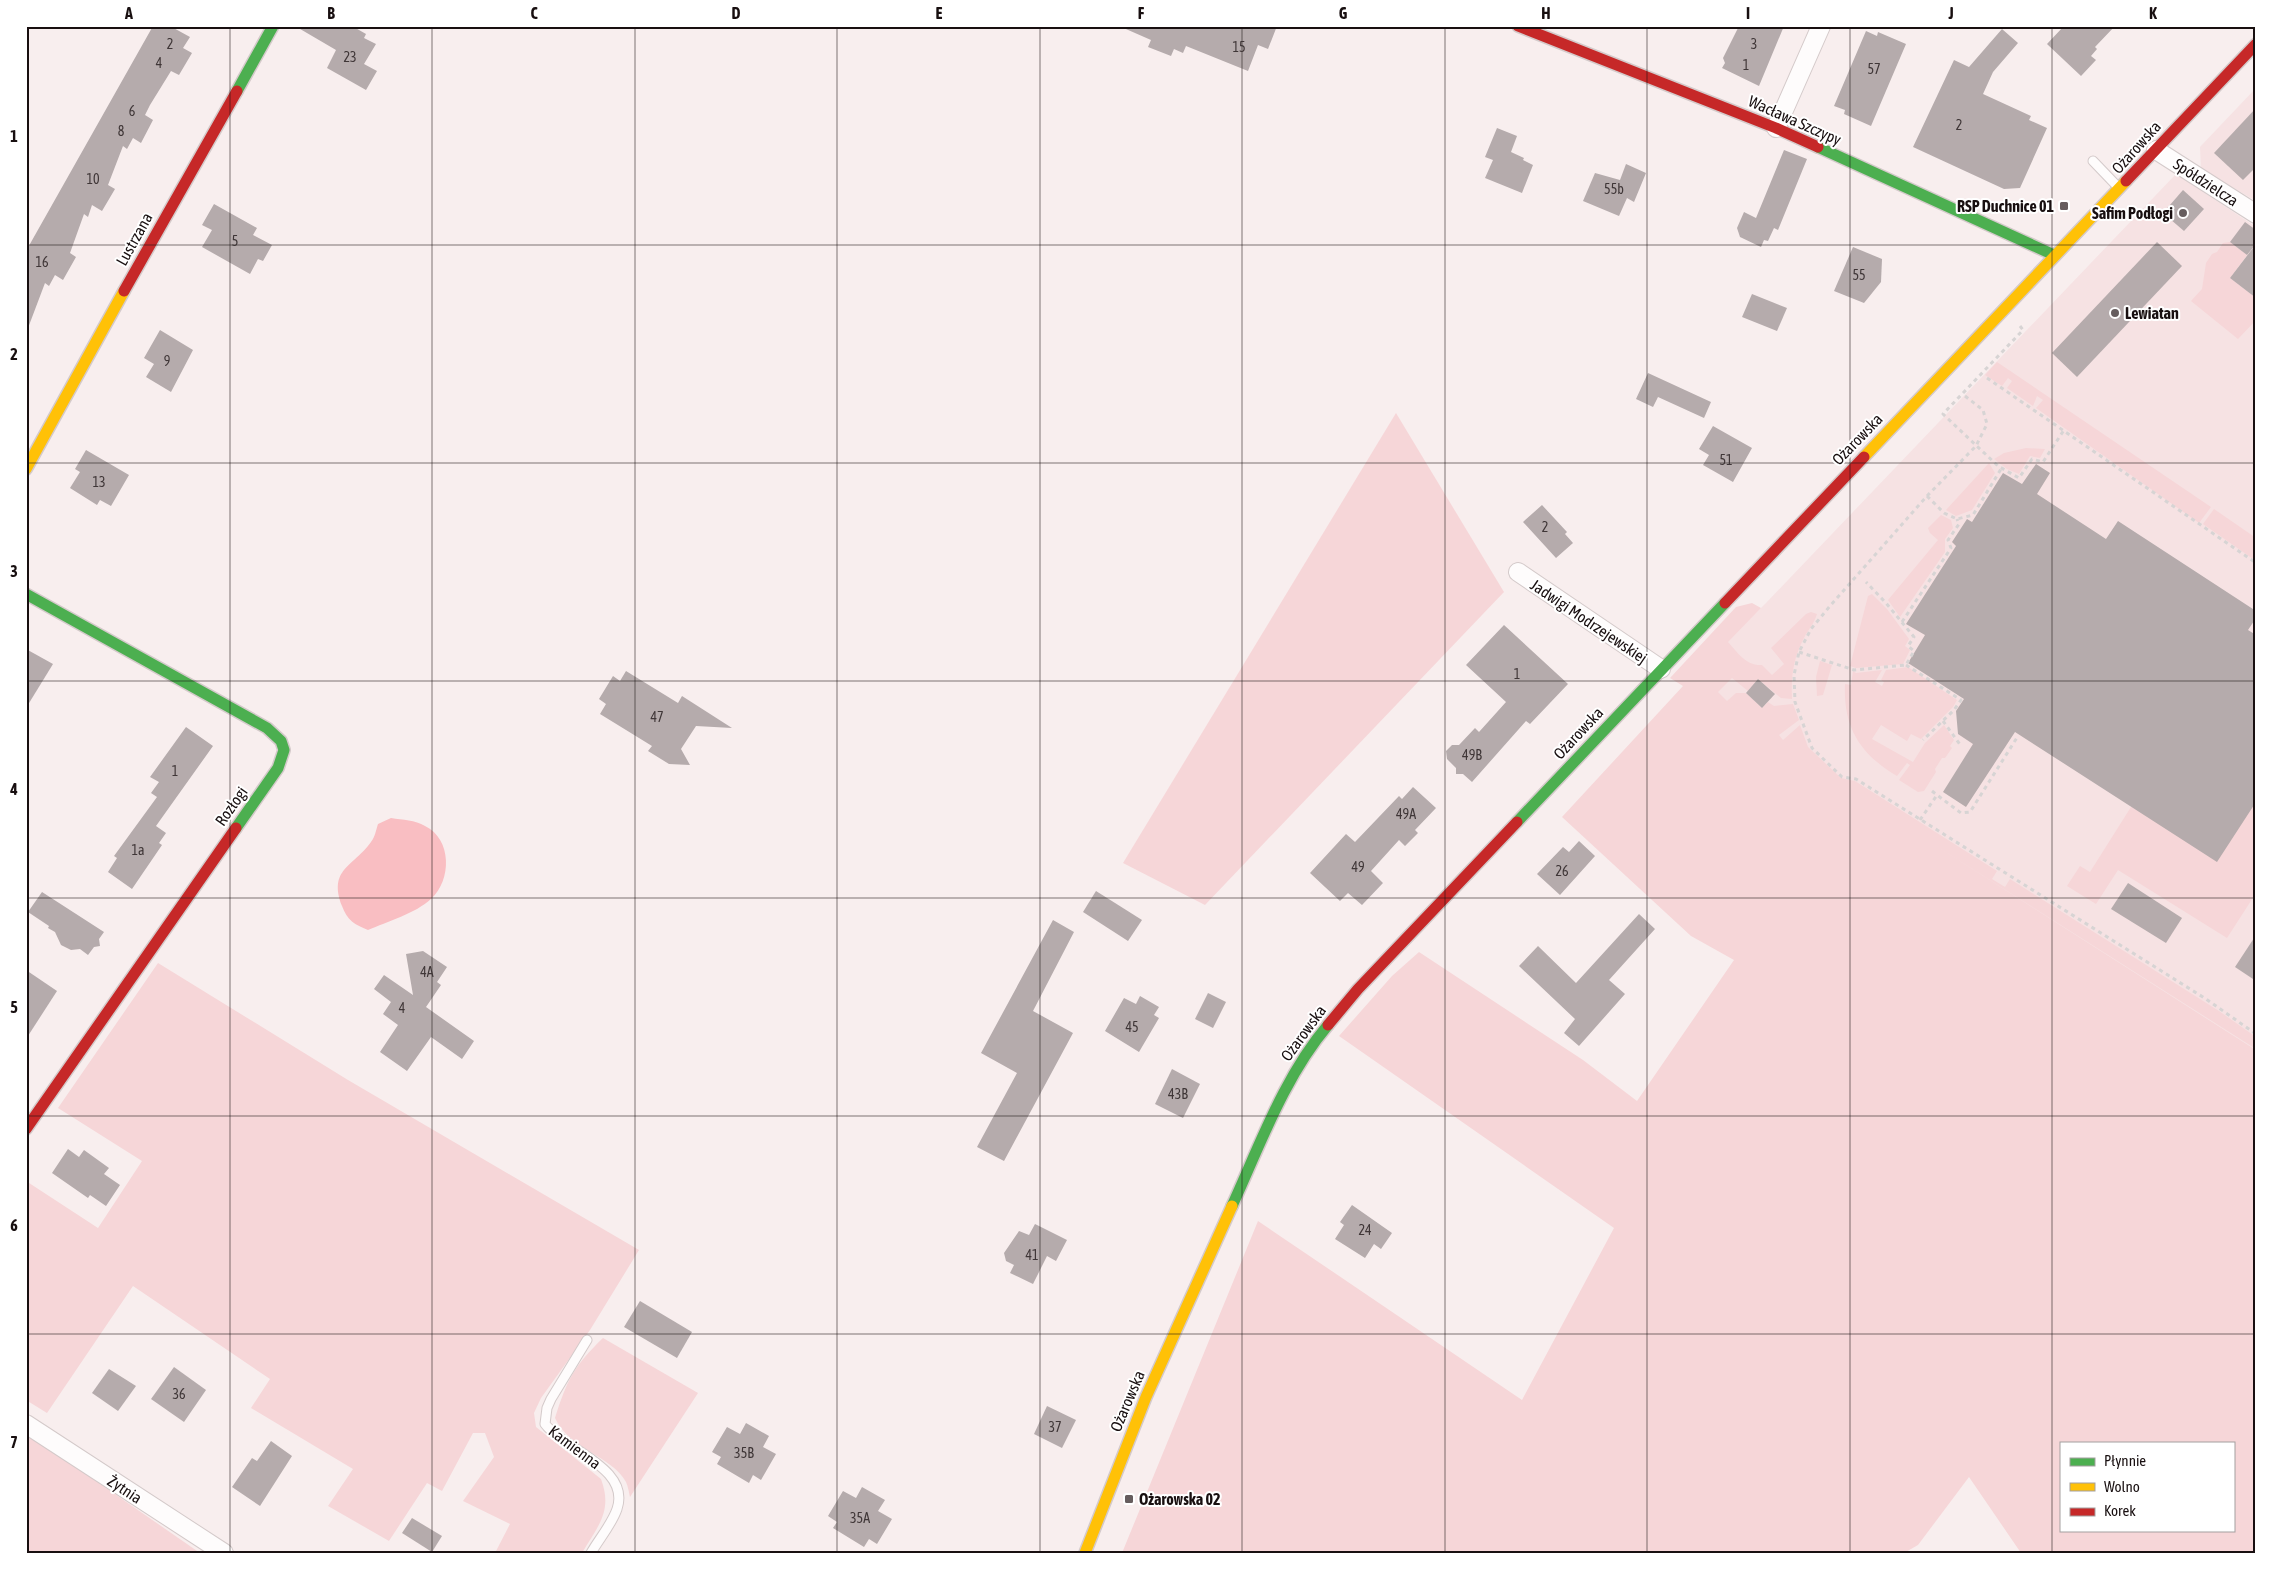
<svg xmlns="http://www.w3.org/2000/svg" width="2282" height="1579" viewBox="0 0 2282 1579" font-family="'Asap Condensed',sans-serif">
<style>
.built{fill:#f6e2e3}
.green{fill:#f6d6d8;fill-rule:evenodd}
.water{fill:#f9bec2}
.building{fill:#b5abac}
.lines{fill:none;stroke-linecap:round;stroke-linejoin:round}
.lane-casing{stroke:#d4caca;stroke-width:11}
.street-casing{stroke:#d4caca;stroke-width:20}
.fast-casing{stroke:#d4caca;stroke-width:14}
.slow-casing{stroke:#d4caca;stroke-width:14}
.jam-casing{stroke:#d4caca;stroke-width:14}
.path{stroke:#d7d4d4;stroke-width:3;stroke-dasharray:4 4;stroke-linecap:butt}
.lane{stroke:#fefcfc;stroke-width:9}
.street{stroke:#fefcfc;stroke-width:18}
.fast{stroke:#4caf50;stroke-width:11}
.slow{stroke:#ffc107;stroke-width:11}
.jam{stroke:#c62828;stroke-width:11}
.grid{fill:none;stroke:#180f10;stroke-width:1;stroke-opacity:0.55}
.poi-dot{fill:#665d5e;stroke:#fff;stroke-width:2}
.labels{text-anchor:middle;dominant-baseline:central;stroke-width:4;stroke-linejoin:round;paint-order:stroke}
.number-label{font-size:14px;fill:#3f3637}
.street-label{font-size:16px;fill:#180f10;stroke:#fff}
.poi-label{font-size:16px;font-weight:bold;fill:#180f10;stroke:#fff;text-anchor:end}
.neatline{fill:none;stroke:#180f10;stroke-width:2}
.grid-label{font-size:16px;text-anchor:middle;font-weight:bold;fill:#180f10}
</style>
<rect width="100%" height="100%" fill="#f8eeee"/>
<g class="built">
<path d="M2256 88V201L2201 169 2200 147Z"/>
<path d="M2176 174 2256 227V1050L1683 685 1766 603Z"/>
</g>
<g class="green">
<path d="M2230 242 2247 255 2230 278 2256 298V320L2238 339 2191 301 2202 289 2206 263 2212 254 2217 252 2223 243Z"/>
<path d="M1997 362 2211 507 2199 523 2036 408 2043 400 2037 396 2033 406 2007 388 2012 381 2008 378 2002 386 1985 375Z"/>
<path d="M1396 413 1504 592 1205 905 1123 863Z"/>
<path d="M2026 448 2045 449 2040 458 2030 456 2019 474 2007 469 1994 459 2004 453Z"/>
<path d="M1989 463 1995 473 1972 510 1956 516 1946 510Z"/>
<path d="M2214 509 2256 538V561L2203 524Z"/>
<path d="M1941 515 1951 520 1953 528 1945 539V552L1900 617 1888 600 1938 540 1930 533 1928 528Z"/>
<path d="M1872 594 1887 609 1909 639 1905 646 1910 650 1903 664 1856 668 1850 666 1868 596Z"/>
<path d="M1752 603 1761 608 1728 642C1738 653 1746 666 1762 665L1772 675 1784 664 1771 648 1806 614 1811 612 1817 614C1814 624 1808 630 1804 638 1793 659 1791 676 1792 699L1781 698 1758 679 1748 691 1732 678 1718 692 1727 701 1736 693H1746L1762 708 1768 702 1774 706 1793 704 1799 720 1779 735 1783 740 1800 725 1808 747 1841 778 1855 781 1997 871 1992 879 2005 887 2010 879 2219 1011 2256 1037V1049L1927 840 2256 1050V1553H2021L1969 1477 1918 1545 1904 1553H1122L1258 1221 1522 1400 1614 1228 1339 1036 1392 976 1419 952 1583 1060 1637 1101 1734 960 1691 936 1562 817 1683 686 1670 678 1736 607ZM2061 1443H2233V1530H2061Z"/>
<path d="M1820 661 1832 665 1823 695 1817 696 1816 677Z"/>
<path d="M1908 667 1957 700 1953 707 1921 739 1911 734 1907 741 1881 725 1872 739 1913 762 1925 743 1944 725 1954 740 1950 746 1952 748 1945 758H1942L1935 769 1936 772 1924 791 1918 792 1899 780 1910 765 1907 763 1897 776C1860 754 1843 727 1845 684L1851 685 1853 671 1856 673 1882 670 1875 682 1882 686 1884 682 1881 680 1886 670Z"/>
<path d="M2256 802V893L2227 938 2118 870 2096 904 2067 886 2080 866 2090 872 2131 807Z"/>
<path d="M158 963 348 1080 639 1250 590 1330 541 1398 534 1413 536 1427 601 1479C613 1511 598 1526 582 1553H495L510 1524 463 1501 494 1457 485 1433H473L442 1491 427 1483 389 1541 328 1506 353 1469 251 1408 270 1379 133 1286 47 1413 26 1400V1181L98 1228 142 1161 58 1108Z"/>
<path d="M603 1338 698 1393 630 1497C629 1493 628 1486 626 1482 612 1456 569 1449 555 1418 567 1380 574 1366 603 1338Z"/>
<path d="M26 1434 31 1436 200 1553H26Z"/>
</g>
<path class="water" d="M391 818C403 820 415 820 425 826 452 839 452 880 431 899 416 913 387 922 368 930 355 925 347 920 342 906 328 869 353 867 371 842 375 837 376 830 378 824Z"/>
<g class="building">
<path d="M153 26H170L190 37 183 48 192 53 179 75 171 71 150 105 145 115 153 120 141 143 133 138 127 149 123 146 108 185 115 189 102 211 92 205 88 217 84 214 70 253 76 257 63 280 55 275 49 286 45 283 28 328 26 327V251Z"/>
<path d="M295 26H352L366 34 364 38 376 44 364 64 377 71 366 90 327 68 336 50Z"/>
<path d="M1119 26H1277L1268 49 1258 45 1248 71 1186 46 1183 53 1174 49 1171 56 1148 47 1151 40Z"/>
<path d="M1739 26H1784L1759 86 1722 68 1725 63 1723 58Z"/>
<path d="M2064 26H2115L2095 47 2097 49 2091 56 2096 60 2081 76 2047 44Z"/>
<path d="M2002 29 2018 43 1993 72 1983 94 2031 116 2029 120 2047 128 2020 188 2004 189 1913 147 1954 60 1969 67Z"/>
<path d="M1866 31 1877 36 1878 32 1906 44 1871 126 1844 114 1845 110 1834 106Z"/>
<path d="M2256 108V167L2243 180 2214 153Z"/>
<path d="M1497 128 1517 136 1511 152 1524 158 1523 160 1533 165 1522 193 1485 178 1493 160 1485 157Z"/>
<path d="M1784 150 1807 159 1778 230 1774 228 1768 241 1764 240 1761 247 1740 237 1737 228 1744 212 1756 218Z"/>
<path d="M1626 164 1646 173 1634 202 1627 198 1619 216 1583 201 1595 173 1620 180Z"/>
<path d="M2183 190 2204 209 2184 231 2163 213Z"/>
<path d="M214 204 257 228 253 235 272 245 263 261 258 259 250 274 202 247 212 230 202 225Z"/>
<path d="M2245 222 2256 230V244L2247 255 2230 242Z"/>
<path d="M2157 242 2182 266 2077 377 2052 353Z"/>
<path d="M2256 244V298L2230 278Z"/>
<path d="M1853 247 1882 259 1881 282 1864 303 1834 291Z"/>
<path d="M1752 294 1787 308 1777 331 1742 317Z"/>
<path d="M160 330 193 350 171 392 146 377 154 364 144 358Z"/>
<path d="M1648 373 1711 402 1704 418 1658 397 1653 407 1636 399Z"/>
<path d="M1713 426 1752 448 1733 482 1703 465 1709 455 1699 449Z"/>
<path d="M86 450 129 475 111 506 100 500 97 505 70 488 80 472 75 469Z"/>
<path d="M2036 464 2050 473 2037 494 2106 539 2118 521 2256 611V618L2248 630 2256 635V802L2217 862 2015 732 1966 807 1943 792 1973 744 1958 734 1956 711 1964 699 1908 663 1925 635 1906 624 1956 546 1952 542 1967 519 1972 522 2003 473 2022 484Z"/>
<path d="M1542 505 1567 532 1565 534 1573 543 1556 558 1523 522Z"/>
<path d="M1504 625 1568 684 1530 724 1526 721 1472 782 1463 774H1456V768L1447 759 1446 751 1452 745H1459L1475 728 1479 732 1506 702 1466 665Z"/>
<path d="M26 649 53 664 26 708Z"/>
<path d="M626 671 678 703 682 696 732 728 696 726 681 749 690 765 669 764 648 751 652 746 600 714 606 704 599 699 613 676 620 681Z"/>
<path d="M1758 679 1775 694 1762 708 1746 693Z"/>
<path d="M186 727 213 746 156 826 166 833 159 843 162 845 132 889 108 872 117 858 114 856 157 797 151 793 159 782 150 777Z"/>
<path d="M1413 787 1436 808 1415 830 1418 833 1405 846 1399 840 1371 871 1383 883 1362 905 1348 893 1340 901 1310 873 1346 834 1355 842 1399 796 1402 799Z"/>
<path d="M1579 841 1595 856 1560 895 1537 874 1563 847 1569 852Z"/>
<path d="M2128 883 2182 918 2166 943 2111 909Z"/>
<path d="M1096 891 1142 920 1128 941 1083 912Z"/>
<path d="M42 892 104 932 99 939 100 946 94 947 88 955 80 949 71 950 61 945 55 932 48 928 49 926 28 912Z"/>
<path d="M1639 914 1655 929 1609 980 1625 994 1579 1046 1564 1033 1575 1019 1519 966 1538 946 1576 983Z"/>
<path d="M1053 920 1074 932 1033 1011 1073 1033 1004 1161 977 1147 1017 1073 981 1053Z"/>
<path d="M2256 935V981L2235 967Z"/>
<path d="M423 951 447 967 437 982 441 985 426 1007 474 1041 462 1059 431 1037 407 1071 380 1052 398 1025 383 1014 391 1002 374 989 384 975 413 995 406 954Z"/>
<path d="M26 970 57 991 26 1039Z"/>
<path d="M1208 993 1226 1002 1213 1028 1195 1019Z"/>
<path d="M1140 996 1159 1007 1154 1015 1159 1018 1139 1052 1105 1031 1124 998 1136 1004Z"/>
<path d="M1172 1069 1200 1084 1183 1118 1155 1104Z"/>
<path d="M68 1149 79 1157 84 1150 109 1168 104 1174 120 1185 106 1206 90 1195 88 1198 52 1173Z"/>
<path d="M1352 1205 1392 1233 1381 1249 1374 1244 1365 1258 1335 1239 1344 1225 1340 1222Z"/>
<path d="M1035 1224 1067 1240 1056 1261 1047 1256 1033 1284 1010 1273 1014 1265 1006 1261 1004 1253 1019 1231 1029 1235Z"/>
<path d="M640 1301 692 1332 677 1358 624 1327Z"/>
<path d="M174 1367 206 1390 184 1422 151 1399Z"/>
<path d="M109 1369 136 1386 118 1411 92 1393Z"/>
<path d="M1047 1406 1076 1420 1062 1448 1034 1434Z"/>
<path d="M746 1423 769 1436 763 1447 776 1454 761 1480 753 1475 749 1483 717 1464 721 1457 712 1452 727 1427 740 1434Z"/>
<path d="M271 1441 292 1456 260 1506 232 1487 252 1458 257 1461Z"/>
<path d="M862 1487 885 1500 878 1511 892 1519 877 1544 869 1539 864 1547 833 1528 837 1522 828 1516 843 1491 856 1498Z"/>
<path d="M412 1518 442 1536 432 1552 402 1533Z"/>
</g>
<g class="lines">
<defs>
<g id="lane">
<path d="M2093 161 2117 186"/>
<path d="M587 1340 551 1399 547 1408 545 1424C565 1450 631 1468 617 1509 612 1524 599 1539 591 1553"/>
</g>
<g id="street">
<path d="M1776 128 1821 26"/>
<path d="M2156 150 2256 214"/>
<path d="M1518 572 1661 669"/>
<path d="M26 1424 224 1553"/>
</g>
<g id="fast">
<path d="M237 91 273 26"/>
<path d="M1818 147 2054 255"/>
<path d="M26 594 267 728 281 741 284 750 278 768 236 828"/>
<path d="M1517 822 1725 603"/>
<path d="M1232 1206C1260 1145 1284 1077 1328 1025"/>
</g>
<g id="slow">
<path d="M1864 457 2126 181"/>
<path d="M26 469 124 291"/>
<path d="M1085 1553 1146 1397 1232 1206"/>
</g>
<g id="jam">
<path d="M1518 26 1776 128 1818 147"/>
<path d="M2126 181 2256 44"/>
<path d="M124 291 237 91"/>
<path d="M1725 603 1864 457"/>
<path d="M1328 1025 1358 989 1517 822"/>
<path d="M26 1129 236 828"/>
</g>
</defs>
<use href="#lane" class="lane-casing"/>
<use href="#street" class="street-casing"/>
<use href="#fast" class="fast-casing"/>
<use href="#slow" class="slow-casing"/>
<use href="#jam" class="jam-casing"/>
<g class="path">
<path d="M2020 326 2023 330 1943 414 1998 466 2019 478 2032 459 2043 462 2064 430"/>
<path d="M1987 378 2256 563"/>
<path d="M1965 396 1983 410 1987 424 1976 446 1927 496 1830 606 1811 629 1799 652 1794 675 1795 702 1812 748 1842 777 1856 779 2206 999 2256 1034"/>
<path d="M1927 496 1944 513 1957 519 1973 515 2001 469"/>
<path d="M1902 622 1951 548 1948 540 1959 524 1957 519"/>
<path d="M1799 652 1854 670 1906 665 1914 651 1908 646 1914 637 1886 603 1866 582"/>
<path d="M1906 665 1961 700 1954 710 1923 740"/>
<path d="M1943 721 1961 746"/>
<path d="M1932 791 1937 795"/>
<path d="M1920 820 1937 795 1961 813 1970 812 2018 736"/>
</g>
<use href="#lane" class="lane"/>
<use href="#street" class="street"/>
<use href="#fast" class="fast"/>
<use href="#slow" class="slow"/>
<use href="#jam" class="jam"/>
</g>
<path class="grid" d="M230 26V1553M432 26V1553M635 26V1553M837 26V1553M1040 26V1553M1242 26V1553M1445 26V1553M1647 26V1553M1850 26V1553M2052 26V1553M26 245H2256M26 463H2256M26 681H2256M26 898H2256M26 1116H2256M26 1334H2256"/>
<g class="poi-dot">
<rect x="2059" y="201" width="10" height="10" rx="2.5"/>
<circle cx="2183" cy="213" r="5"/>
<circle cx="2115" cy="313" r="5"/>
<rect x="1124" y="1494" width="10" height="10" rx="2.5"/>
</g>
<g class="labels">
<g class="number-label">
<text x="170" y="44">2</text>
<text x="1754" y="44">3</text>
<text x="1239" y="47">15</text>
<text x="350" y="57">23</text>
<text x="159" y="63">4</text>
<text x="1746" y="65">1</text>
<text x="1874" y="69">57</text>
<text x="132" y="111">6</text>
<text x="1959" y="125">2</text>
<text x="121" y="131">8</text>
<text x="93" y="179">10</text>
<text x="1614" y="189">55b</text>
<text x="235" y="241">5</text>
<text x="42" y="262">16</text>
<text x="1859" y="275">55</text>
<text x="167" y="361">9</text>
<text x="1726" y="460">51</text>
<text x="99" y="482">13</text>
<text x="1545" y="527">2</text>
<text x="1517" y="674">1</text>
<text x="657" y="717">47</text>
<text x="1472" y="755">49B</text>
<text x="175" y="771">1</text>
<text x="1406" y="814">49A</text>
<text x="138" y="850">1a</text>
<text x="1358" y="867">49</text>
<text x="1562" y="871">26</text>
<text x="427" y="972">4A</text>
<text x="402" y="1008">4</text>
<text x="1132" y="1027">45</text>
<text x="1178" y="1094">43B</text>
<text x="1365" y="1230">24</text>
<text x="1032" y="1255">41</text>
<text x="179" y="1394">36</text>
<text x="1055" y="1427">37</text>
<text x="744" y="1453">35B</text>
<text x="860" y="1518">35A</text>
</g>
<g class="street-label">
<text transform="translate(1795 120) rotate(24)">Wacława Szczypy</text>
<text transform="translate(2136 147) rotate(-48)">Ożarowska</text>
<text transform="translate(2206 182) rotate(33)">Spółdzielcza</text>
<text transform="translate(134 239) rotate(-61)">Lustrzana</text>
<text transform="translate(1857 439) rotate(-46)">Ożarowska</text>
<text transform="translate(1589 621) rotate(34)">Jadwigi Modrzejewskiej</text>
<text transform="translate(1578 733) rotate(-47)">Ożarowska</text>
<text transform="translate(231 806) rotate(-55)">Rozłogi</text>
<text transform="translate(1303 1033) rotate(-54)">Ożarowska</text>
<text transform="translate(1127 1401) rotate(-67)">Ożarowska</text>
<text transform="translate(575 1447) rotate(37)">Kamienna</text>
<text transform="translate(125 1489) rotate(33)">Żytnia</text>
</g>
<g class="poi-label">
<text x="2054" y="206">RSP Duchnice 01</text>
<text x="2173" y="213">Safim Podłogi</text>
<text x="2125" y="313" text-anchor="start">Lewiatan</text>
<text x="1139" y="1499" text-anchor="start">Ożarowska 02</text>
</g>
</g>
<rect width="2282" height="1579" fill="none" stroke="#ffffff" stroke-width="55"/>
<rect x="2060" y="1442" width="175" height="90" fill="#ffffff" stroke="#a39f9f"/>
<rect x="2070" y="1458" width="25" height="8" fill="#4caf50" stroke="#a39f9f"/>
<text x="2104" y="1466" font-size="15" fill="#180f10">Płynnie</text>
<rect x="2070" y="1483" width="25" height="8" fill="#ffc107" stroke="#a39f9f"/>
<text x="2104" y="1492" font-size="15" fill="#180f10">Wolno</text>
<rect x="2070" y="1508" width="25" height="8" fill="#c62828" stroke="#a39f9f"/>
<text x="2104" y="1516" font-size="15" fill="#180f10">Korek</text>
<rect x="28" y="28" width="2226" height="1524" class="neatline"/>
<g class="grid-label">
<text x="129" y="19">A</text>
<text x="331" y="19">B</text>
<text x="534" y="19">C</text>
<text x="736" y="19">D</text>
<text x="939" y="19">E</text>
<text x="1141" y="19">F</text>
<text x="1343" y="19">G</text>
<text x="1546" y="19">H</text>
<text x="1748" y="19">I</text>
<text x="1951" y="19">J</text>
<text x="2153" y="19">K</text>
<text x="14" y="142">1</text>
<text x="14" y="360">2</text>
<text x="14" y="577">3</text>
<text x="14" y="795">4</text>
<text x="14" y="1013">5</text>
<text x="14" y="1231">6</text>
<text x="14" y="1448">7</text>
</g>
</svg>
